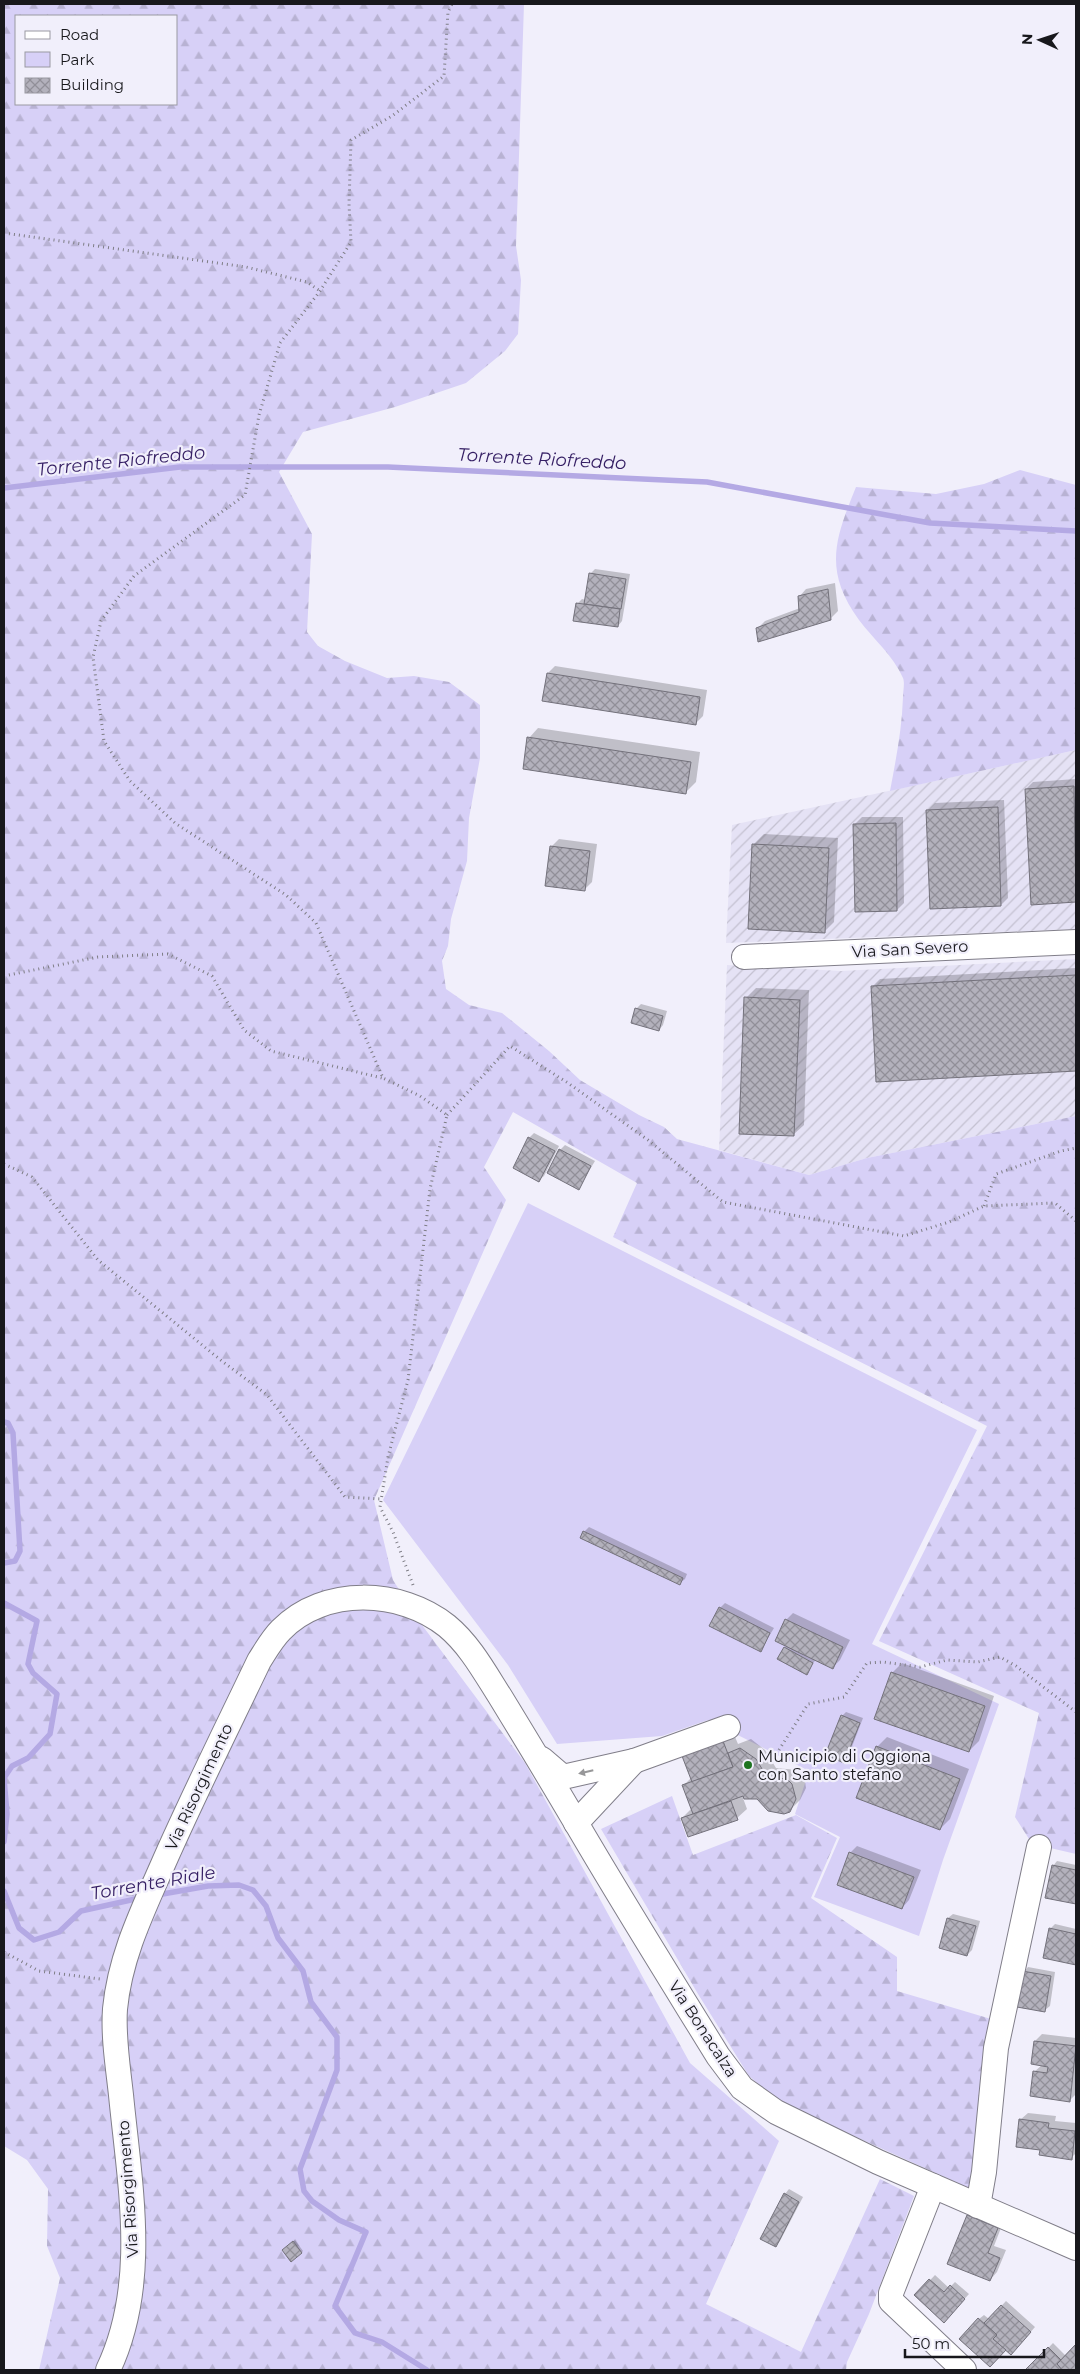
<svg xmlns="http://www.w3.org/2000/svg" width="1080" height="2374" viewBox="0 0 1080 2374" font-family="Montserrat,sans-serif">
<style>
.industrial{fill:url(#industrial-furrows)}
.green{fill:#d7d0f7}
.forest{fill:url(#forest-firs);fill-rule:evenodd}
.shadow{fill:#0003}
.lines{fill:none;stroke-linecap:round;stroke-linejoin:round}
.stream{stroke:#b4a9e4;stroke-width:5.5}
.building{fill:url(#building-cross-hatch);stroke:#73717b}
.minor-casing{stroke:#807e89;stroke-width:26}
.path{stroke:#7e7d85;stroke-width:3;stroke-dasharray:1 4;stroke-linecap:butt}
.minor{stroke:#fff;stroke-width:24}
.oneway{fill:#979799}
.poi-dot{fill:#1e7420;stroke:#f1effb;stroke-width:2}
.labels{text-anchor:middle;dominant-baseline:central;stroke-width:4.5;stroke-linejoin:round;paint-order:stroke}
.street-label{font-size:16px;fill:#18181c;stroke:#f1effb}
.poi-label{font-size:16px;fill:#18181c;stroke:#f1effb;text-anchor:start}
.water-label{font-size:18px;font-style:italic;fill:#351f64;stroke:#f1effb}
</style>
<defs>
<pattern id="industrial-furrows" width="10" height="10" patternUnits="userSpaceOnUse" patternTransform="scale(1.25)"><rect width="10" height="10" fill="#e5e2f5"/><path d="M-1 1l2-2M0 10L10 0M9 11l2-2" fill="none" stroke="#c4c1d1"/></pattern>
<pattern id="forest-firs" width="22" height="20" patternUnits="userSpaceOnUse" patternTransform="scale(1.25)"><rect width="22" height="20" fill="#d7d0f7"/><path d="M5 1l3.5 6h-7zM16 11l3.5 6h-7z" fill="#b8b2d3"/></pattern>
<pattern id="building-cross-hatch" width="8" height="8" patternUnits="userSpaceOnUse" patternTransform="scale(1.25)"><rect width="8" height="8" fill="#b3b1bc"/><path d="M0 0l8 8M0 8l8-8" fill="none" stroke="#918f98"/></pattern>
</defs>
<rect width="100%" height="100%" fill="#f1effb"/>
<g class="industrial">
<path d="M1076 750V929L726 943 732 825Z"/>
<path d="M1076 959V1116L867 1158 809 1175 719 1150 727 965 841 971Z"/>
</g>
<path class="green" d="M528 1203 977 1430 872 1644 999 1704 943 1860 919 1936 814 1897 840 1837 795 1814 809 1771 708 1720 662 1736 557 1744 508 1665 383 1500Z"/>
<g class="forest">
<path d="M4 4H524L516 246 521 280 518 334 505 351 466 383 395 407 303 432 279 472 312 534 307 632 318 646 345 661 387 678 414 676 449 682 480 705V758L469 818 467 861 451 919 448 946 442 961 446 989 469 1005 502 1013 549 1051 580 1080 639 1115 664 1127 677 1139 809 1175 867 1158 1076 1116V1854L1046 1847 1029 1839 1015 1817 1039 1713 879 1641 987 1426 613 1237 637 1183 513 1112 484 1167 506 1200 374 1500 393 1580 419 1621 525 1763 690 2063 779 2141 706 2304 801 2352 880 2179 914 2196 869 2314 847 2362 846 2370H39L60 2278 47 2246 48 2189 27 2160 4 2146ZM16 16H176V104H16Z"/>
<path d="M1020 470 1076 485V750L890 791C896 759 902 729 903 697 903 691 905 683 903 678 893 655 873 639 859 620 823 570 835 539 856 487L936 494 984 484Z"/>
<path d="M672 1796 693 1855 796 1815 837 1838 811 1898 897 1957V1991L991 2019 971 2189 781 2103 749 2076 698 1994 601 1829Z"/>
</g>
<g class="shadow">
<path d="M595 569 630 574 622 621 618 626 577 604 582 599 586 600 590 574Z"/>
<path d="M835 583 838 611 831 618 758 628 765 621 800 608 799 597 806 589Z"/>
<path d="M555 666 707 690 703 716 695 724 548 673Z"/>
<path d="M538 728 700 752 696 782 686 792 529 738Z"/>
<path d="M1076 779V901L1032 903 1026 789 1033 782Z"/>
<path d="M1004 800 1008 898 1001 905 928 810 935 803Z"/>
<path d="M862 817H903L904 903 897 910 854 825Z"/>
<path d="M764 834 838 838 834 922 824 932 754 844Z"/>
<path d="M559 839 597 844 592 882 584 890 551 847Z"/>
<path d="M1076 968V1070L878 1081 872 987 880 979Z"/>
<path d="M756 988 809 990 804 1125 794 1134 746 998Z"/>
<path d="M641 1004 667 1011 663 1025 659 1030 636 1009Z"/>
<path d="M534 1133 559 1146 544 1176 539 1180 514 1168 529 1138Z"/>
<path d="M565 1145 595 1161 578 1189 560 1150Z"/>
<path d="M589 1527 687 1574 685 1579 680 1583 584 1532Z"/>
<path d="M725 1603 774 1628 760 1651 720 1608Z"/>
<path d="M793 1613 850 1640 840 1660 833 1667 816 1659 807 1673 785 1648 787 1645 786 1620Z"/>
<path d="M902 1663 994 1696 979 1741 969 1751 892 1673Z"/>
<path d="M846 1712 863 1718 848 1757 844 1761 842 1716Z"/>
<path d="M733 1732 738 1744 751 1739 765 1750 776 1768 797 1770 805 1781 806 1788 800 1800 790 1810 758 1798H743L747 1809 737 1818H682L692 1808 684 1785 692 1777 684 1757Z"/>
<path d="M887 1737 969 1769 950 1819 940 1829 877 1747Z"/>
<path d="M857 1846 921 1870 909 1900 902 1908 850 1853Z"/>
<path d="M1057 1861 1076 1865V1903L1047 1897 1053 1866Z"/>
<path d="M953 1914 980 1921 972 1950 967 1955 948 1918Z"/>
<path d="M1055 1924 1076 1929V1964L1044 1957 1050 1929Z"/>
<path d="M1028 1967 1055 1972 1050 2006 1045 2010 1024 1972Z"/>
<path d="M1042 2034 1076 2038V2094L1070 2100 1034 2072 1042 2065 1035 2041Z"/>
<path d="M1028 2113 1056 2116 1055 2121 1076 2123V2153L1071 2158 1020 2120Z"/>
<path d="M789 2189 803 2197 780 2241 776 2246 785 2194Z"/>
<path d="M975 2209 1004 2220 994 2246 1006 2250 997 2272 990 2280 968 2216Z"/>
<path d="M295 2240 303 2251 301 2253 285 2248Z"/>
<path d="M935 2275 949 2288 955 2282 969 2294 944 2321 916 2295Z"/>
<path d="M1006 2301 1035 2327 1016 2349H1006L979 2319 984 2315 989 2319Z"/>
<path d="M1053 2343 1066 2356 1076 2346V2370H1027Z"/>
</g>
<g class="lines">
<g class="stream">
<path d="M4 488 180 467H388L707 482 930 523 1076 531"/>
<path d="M4 1422 8 1423 13 1433 20 1551 15 1561 4 1563"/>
<path d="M4 1603 37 1621 28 1664 33 1673 57 1694 50 1734 28 1758 12 1766 4 1778 7 1814 4 1842"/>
<path d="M4 1891 19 1928 34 1940 59 1932 81 1911 140 1898"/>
<path d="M157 1895 208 1886 239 1885 253 1890 266 1906 278 1938 303 1971 311 2002 337 2037V2070L300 2169 304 2191 312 2201 339 2220 366 2232 335 2306 355 2333 382 2342 427 2370"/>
</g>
</g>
<g class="building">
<path d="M589 573 626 579 621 609 584 604Z"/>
<path d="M828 589 831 620 758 642 756 628 799 612 798 596Z"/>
<path d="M576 603 620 609 618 627 573 621Z"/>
<path d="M547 673 700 697 696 725 542 701Z"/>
<path d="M527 737 691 762 686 794 523 769Z"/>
<path d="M1074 786 1076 902 1031 905 1025 789Z"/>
<path d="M998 807 1001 906 930 909 926 810Z"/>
<path d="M896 823 897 911 855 912 853 824Z"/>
<path d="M752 844 829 848 825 933 748 929Z"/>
<path d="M550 846 590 851 585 891 545 886Z"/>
<path d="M1076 975V1071L876 1082 871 986Z"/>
<path d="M744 997 800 1000 794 1136 739 1134Z"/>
<path d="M635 1008 663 1016 659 1031 631 1023Z"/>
<path d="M528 1137 555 1151 539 1182 513 1168Z"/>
<path d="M559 1149 591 1166 579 1190 547 1173Z"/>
<path d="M583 1531 683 1578 680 1585 580 1538Z"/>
<path d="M719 1607 770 1633 761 1652 709 1626Z"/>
<path d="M785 1619 843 1647 833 1669 775 1641Z"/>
<path d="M784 1647 813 1663 807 1675 777 1659Z"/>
<path d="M891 1672 985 1706 969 1752 874 1719Z"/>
<path d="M841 1715 860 1723 844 1763 825 1755Z"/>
<path d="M723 1741 733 1767 692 1782 682 1756Z"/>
<path d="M876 1746 960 1779 940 1830 856 1798Z"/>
<path d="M740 1748 756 1759 767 1777 787 1779 792 1784 796 1799 790 1812 784 1814 768 1811 757 1799H744L743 1796 693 1814 682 1785 733 1767 728 1753Z"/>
<path d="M731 1801 738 1820 688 1837 681 1818Z"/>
<path d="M849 1852 914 1877 902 1909 837 1885Z"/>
<path d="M1052 1865 1076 1870V1904L1045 1898Z"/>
<path d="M947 1918 976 1926 967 1956 939 1948Z"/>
<path d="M1049 1928 1076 1934V1965L1043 1958Z"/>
<path d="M1022 1971 1051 1976 1045 2012 1017 2007Z"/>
<path d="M1034 2041 1076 2046 1070 2102 1030 2096 1033 2071 1047 2073 1048 2067 1031 2064Z"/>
<path d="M1019 2119 1049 2123 1048 2128 1075 2131 1072 2160 1039 2155 1040 2150 1016 2147Z"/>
<path d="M784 2193 799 2202 776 2247 760 2239Z"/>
<path d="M967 2215 998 2228 988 2253 1000 2258 990 2281 947 2264Z"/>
<path d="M293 2241 302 2253 291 2262 282 2250Z"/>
<path d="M929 2279 944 2292 950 2285 965 2299 944 2323 914 2295Z"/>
<path d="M1001 2305 1031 2332 1011 2355 993 2339 997 2335 984 2323Z"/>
<path d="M978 2318 997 2335 993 2339 1006 2350 990 2367 959 2339Z"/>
<path d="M1075 2345 1076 2370H1062L1057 2364Z"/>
<path d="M1048 2347 1061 2360 1057 2364 1062 2370H1025Z"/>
</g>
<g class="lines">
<defs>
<g id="minor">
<path d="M744 957 1076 942"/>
<path d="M542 1759 563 1777 634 1761 728 1727"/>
<path d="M576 1823 634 1761"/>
<path d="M933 2186 891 2293V2301L964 2370"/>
<path d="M978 2206 984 2172 996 2048 1039 1847"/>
<path d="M108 2370C149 2284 130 2187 121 2095 118 2067 113 2037 115 2009 120 1956 143 1910 164 1862 194 1794 227 1728 259 1661 266 1650 272 1639 281 1630 324 1586 401 1589 447 1626 470 1645 485 1673 501 1698 526 1739 551 1780 575 1821 621 1900 670 1978 718 2056L742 2088 776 2112 878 2162 1076 2248"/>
</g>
</defs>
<use href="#minor" class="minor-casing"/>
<g class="path">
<path d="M4 233 246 267 307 282 320 291"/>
<path d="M4 976 98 957 168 954 212 976 244 1030 271 1051 382 1078"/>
<path d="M447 1115 510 1046 568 1083 648 1140 723 1202 904 1236 949 1222 984 1206 1055 1203 1076 1221"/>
<path d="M4 1164 32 1177 98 1260 223 1362 267 1395 345 1497 381 1499"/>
<path d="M984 1206 996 1174 1061 1151 1076 1148"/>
<path d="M413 1585 393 1532 380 1507 388 1457 408 1380 430 1189 447 1115 420 1096 383 1078 316 923 286 895 175 823 130 781 104 741 93 657 101 621 134 576 245 495 259 415 280 343 320 291 351 242 349 204 351 140 392 116 444 76 448 12 452 4"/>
<path d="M779 1750 808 1704 844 1697 867 1663 883 1662 920 1667 947 1660 978 1662 1000 1657 1016 1666 1076 1712"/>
<path d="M4 1952 39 1971 100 1979"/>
</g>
<use href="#minor" class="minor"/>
</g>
<defs><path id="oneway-solid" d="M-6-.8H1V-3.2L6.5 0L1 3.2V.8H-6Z" transform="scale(1.25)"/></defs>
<use class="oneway" href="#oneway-solid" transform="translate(586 1772) rotate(167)"/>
<circle class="poi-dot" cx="748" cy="1765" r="5"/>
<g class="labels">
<g class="street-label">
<text transform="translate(910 949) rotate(-3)">Via San Severo</text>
<text transform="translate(199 1787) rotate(-65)">Via Risorgimento</text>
<text transform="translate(703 2029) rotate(57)">Via Bonacalza</text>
<text transform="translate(128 2189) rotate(-94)">Via Risorgimento</text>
</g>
<g class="poi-label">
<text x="758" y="1756">Municipio di Oggiona<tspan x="758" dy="18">con Santo stefano</tspan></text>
</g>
<g class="water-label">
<text transform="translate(542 459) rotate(3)">Torrente Riofreddo</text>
<text transform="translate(121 461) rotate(-6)">Torrente Riofreddo</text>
<text transform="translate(153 1883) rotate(-10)">Torrente Riale</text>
</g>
</g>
<rect width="1080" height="2374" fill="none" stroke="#18181c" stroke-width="10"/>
<rect x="15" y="15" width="162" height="90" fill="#f1effb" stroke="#9a99a2"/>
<rect x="25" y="31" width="25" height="8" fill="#ffffff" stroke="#9a99a2"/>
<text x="60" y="40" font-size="15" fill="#18181c">Road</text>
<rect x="25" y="52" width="25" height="15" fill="#d7d0f7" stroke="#9a99a2"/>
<text x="60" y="65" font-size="15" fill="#18181c">Park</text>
<rect x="25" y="78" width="25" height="15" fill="url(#building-cross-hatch)" stroke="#9a99a2"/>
<text x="60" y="90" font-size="15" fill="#18181c">Building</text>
<g transform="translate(1040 40) rotate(273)" stroke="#f1effb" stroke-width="4" paint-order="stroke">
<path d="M0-4L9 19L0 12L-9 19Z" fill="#18181c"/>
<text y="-8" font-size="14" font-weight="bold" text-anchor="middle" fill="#18181c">N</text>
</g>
<path d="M905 2349v8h139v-8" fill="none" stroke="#18181c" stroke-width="2.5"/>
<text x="912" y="2349" font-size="15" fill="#18181c" stroke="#f1effb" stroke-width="4" paint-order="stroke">50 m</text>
</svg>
